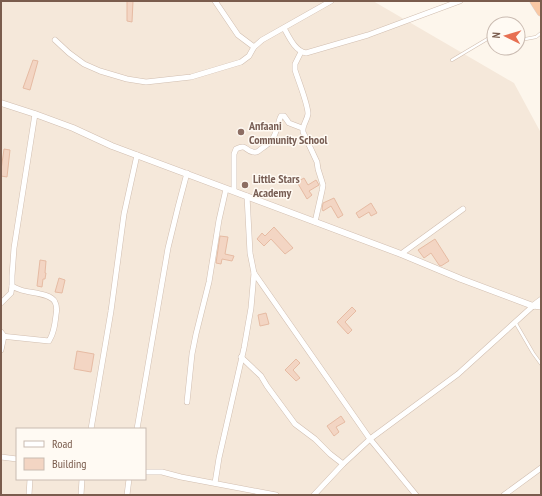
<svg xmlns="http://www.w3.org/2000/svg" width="542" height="496" viewBox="0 0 542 496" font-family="'PT Sans Narrow',sans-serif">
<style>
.residential{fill:#f5e8da;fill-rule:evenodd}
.building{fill:#f3d5c3;stroke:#e6bba3}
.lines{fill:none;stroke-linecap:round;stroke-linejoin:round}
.service-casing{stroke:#d1beb0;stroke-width:3.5}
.minor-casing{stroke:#d1beb0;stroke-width:6}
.tertiary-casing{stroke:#d1beb0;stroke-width:7}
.trunk-casing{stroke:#dad1cd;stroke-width:9}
.service{stroke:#fff;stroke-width:2.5}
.minor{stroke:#fff;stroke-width:5}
.tertiary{stroke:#fff;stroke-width:6}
.trunk{stroke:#f9c8a4;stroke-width:8}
.education-dot{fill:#8d6e63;stroke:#fffaf3;stroke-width:1.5}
.labels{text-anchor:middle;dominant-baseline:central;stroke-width:3;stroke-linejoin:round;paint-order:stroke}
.education-label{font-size:12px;font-weight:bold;fill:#785e54;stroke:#fffaf3;text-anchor:start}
</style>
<rect width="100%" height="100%" fill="#fdf6ec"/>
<path class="residential" d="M1 1H373L514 83 541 133V495H1ZM17 429H145V479H17Z"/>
<g class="building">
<path d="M127 1H133L132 22 127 21Z"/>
<path d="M33 60 38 61 30 90 23 88Z"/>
<path d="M4 149 10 150 7 177 1 176V170Z"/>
<path d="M304 178 308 185 316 180 319 185 309 191 312 195 307 199 297 182Z"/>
<path d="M334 198 343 215 338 218 331 206 323 211 322 209 323 203Z"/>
<path d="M371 203 377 213 371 216 369 212 359 218 356 213Z"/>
<path d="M274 227 293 248 285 254 271 239 264 246 257 239 262 233 265 236Z"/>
<path d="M220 236 228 237 225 254 234 256 232 261 222 259 221 264 216 263Z"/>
<path d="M435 239 449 261 441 266 439 265 431 253 424 258 418 250Z"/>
<path d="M40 260 46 261 45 273H46L45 279H43L42 287 37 286Z"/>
<path d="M59 278 65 280 62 293 55 292Z"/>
<path d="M352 307 356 311 345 322 352 330 348 334 337 322Z"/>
<path d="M266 313 269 324 260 326 258 315Z"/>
<path d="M77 351 94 354 91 372 74 369Z"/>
<path d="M296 359 300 363 293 370 300 378 296 381 285 370Z"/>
<path d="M341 416 345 422 336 427 339 432 334 436 327 426Z"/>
</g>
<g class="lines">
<defs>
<g id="service">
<path d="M518 39 520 40 536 37 541 33"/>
<path d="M452 60 489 38 494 36"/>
<path d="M515 322 533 353 541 364"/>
</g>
<g id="minor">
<path d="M215 1 238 35 254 47 262 40 331 1"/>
<path d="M284 28C289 37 295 51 306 53L368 35 460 1"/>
<path d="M55 40 69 53 84 64 100 71 127 79 146 82 191 77 241 62 249 56 254 47"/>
<path d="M301 52 295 64V70C298 80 308 104 308 114 307 121 302 125 303 132L317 162 318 169 323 185 322 191 315 222"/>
<path d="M234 191V154L236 149C247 144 244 150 253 152 256 153 259 151 261 149 275 141 276 132 280 118L281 116H284L289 123 302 128"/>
<path d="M401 254 463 209"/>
<path d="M254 273 370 439 416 495"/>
<path d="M1 303 11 293 12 286"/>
<path d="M1 332 4 336 1 350"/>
<path d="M1 336 49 341C54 333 55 324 56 315 57 310 57 306 55 302 51 293 30 293 21 290 18 289 15 288 12 286V276L14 248 35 114"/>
<path d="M241 357 261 376 267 386 295 424 315 439 330 454 343 464"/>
<path d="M187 402 192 354 196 334 209 282 219 220 226 189"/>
<path d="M91 429 111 311 124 214 137 155"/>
<path d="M137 429 168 248 178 207 187 173"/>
<path d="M1 457 17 459"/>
<path d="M145 472H162L181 477 276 495"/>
<path d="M215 483 219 458 244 348 251 308 254 273 250 253 247 196"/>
<path d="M29 495 30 479"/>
<path d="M81 495 82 479"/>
<path d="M127 495 129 479"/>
<path d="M314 495 343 464 370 439 458 374 533 306 541 307"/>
<path d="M504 495 541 468"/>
</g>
<path id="tertiary" d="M1 103 35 114 73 128 112 146 401 254 461 279 533 306 541 300"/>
<path id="trunk" d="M534 1 541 12"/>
</defs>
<use href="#service" class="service-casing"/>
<use href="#minor" class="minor-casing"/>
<use href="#tertiary" class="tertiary-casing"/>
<use href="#trunk" class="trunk-casing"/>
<use href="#service" class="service"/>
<use href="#minor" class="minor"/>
<use href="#tertiary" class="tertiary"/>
<use href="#trunk" class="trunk"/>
</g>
<g class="education-dot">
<circle cx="241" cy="132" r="4"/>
<circle cx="245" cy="185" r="4"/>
</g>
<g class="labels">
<g class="education-label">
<text x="249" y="125">Anfaani<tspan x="249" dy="14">Community School</tspan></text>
<text x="253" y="178">Little Stars<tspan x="253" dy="14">Academy</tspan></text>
</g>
</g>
<rect width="542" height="496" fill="none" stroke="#7a5c4d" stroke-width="4"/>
<rect x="16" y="428" width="130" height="52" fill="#fffaf3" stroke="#cabbb1"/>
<rect x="24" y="441" width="20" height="6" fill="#ffffff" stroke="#cabbb1"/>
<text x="52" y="448" font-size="12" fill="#7a5c4d">Road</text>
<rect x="24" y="458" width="20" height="12" fill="#f3d5c3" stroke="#cabbb1"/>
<text x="52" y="468" font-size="12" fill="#7a5c4d">Building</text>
<g transform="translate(506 36) rotate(275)"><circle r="19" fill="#fffaf3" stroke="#cabbb1"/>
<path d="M0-3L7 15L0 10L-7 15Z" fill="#e76f51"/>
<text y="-6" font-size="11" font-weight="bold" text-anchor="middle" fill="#7a5c4d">N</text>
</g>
</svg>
